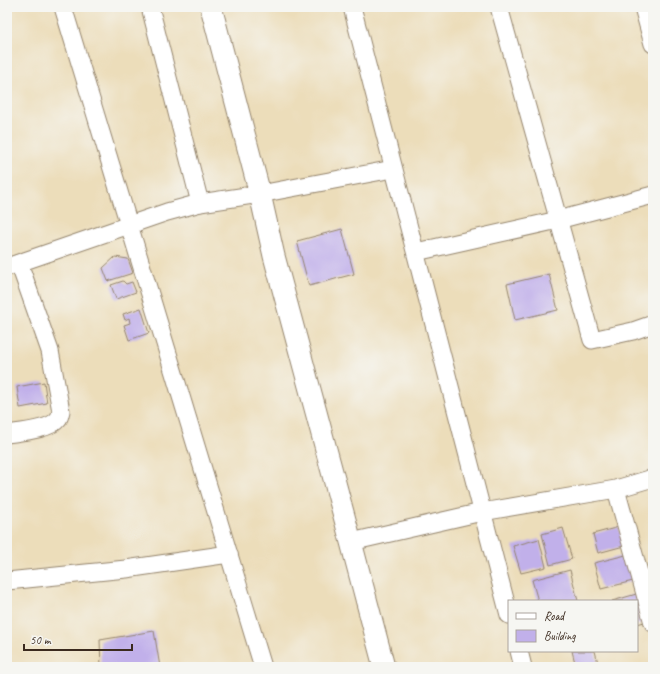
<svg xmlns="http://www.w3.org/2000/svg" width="660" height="674" viewBox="0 0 660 674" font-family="Caveat,sans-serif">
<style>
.building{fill:#c1b0ea}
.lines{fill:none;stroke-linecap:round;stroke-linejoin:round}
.minor-casing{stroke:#94846c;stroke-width:19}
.tertiary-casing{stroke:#94846c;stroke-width:23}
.minor{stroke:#fff;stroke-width:17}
.tertiary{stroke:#fff;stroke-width:21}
</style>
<rect width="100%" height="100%" fill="#f6f6f2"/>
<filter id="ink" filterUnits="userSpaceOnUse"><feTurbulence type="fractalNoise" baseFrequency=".025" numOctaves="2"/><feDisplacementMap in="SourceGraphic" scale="8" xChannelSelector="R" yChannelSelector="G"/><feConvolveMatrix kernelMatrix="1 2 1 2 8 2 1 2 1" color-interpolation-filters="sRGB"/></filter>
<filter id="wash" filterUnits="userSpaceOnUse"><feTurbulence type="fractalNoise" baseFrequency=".012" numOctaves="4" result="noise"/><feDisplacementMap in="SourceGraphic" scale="16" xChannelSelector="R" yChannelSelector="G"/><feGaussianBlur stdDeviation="0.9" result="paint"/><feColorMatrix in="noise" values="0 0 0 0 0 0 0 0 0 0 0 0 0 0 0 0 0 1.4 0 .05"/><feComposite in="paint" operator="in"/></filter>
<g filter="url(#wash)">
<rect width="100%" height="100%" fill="#ecddba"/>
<g id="blocks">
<g class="building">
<path d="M342 229 354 274 309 286 297 241Z"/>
<path d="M115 257 128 259 133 273 108 281 103 268Z"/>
<path d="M549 274 558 310 515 320 507 284Z"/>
<path d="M123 281 126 284 132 282 136 292 116 299 111 285Z"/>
<path d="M141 308 149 333 129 340 124 325 130 323 129 318 125 320 123 314Z"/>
<path d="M44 382 47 403 20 408 17 387Z"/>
<path d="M619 527 624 546 598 553 593 534Z"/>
<path d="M563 528 572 559 550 565 542 534Z"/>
<path d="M539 539 546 567 521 573 513 546Z"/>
<path d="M626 555 633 581 601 589 594 563Z"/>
<path d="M570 570 578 601H538L532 580Z"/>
<path d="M640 593 648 621 637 624V601H612Z"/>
<path d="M154 631 160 667H101L100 640Z"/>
<path d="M572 651H595L599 667H576Z"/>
<path d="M653 663V667H640Z"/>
</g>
</g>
</g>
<g filter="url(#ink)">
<use href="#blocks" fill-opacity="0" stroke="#94846c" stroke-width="1"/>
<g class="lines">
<defs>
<g id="minor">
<path d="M63 7 263 667"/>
<path d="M150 7 200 203"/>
<path d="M352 7 509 615"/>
<path d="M499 7 592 340 633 331 653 324"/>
<path d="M643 7 653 44"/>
<path d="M416 252 558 220 653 195"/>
<path d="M7 267 167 212 200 203 260 194 393 169"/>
<path d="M7 434C20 432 50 430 58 419 60 417 60 414 61 411L50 351 19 263"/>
<path d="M616 489 653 623"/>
<path d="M351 542 482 512 616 489 653 478"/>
<path d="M7 581 126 569 229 554"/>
<path d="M519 651 523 667"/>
</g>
<path id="tertiary" d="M211 7 260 194 274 256 351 542 384 667"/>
</defs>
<use href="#minor" class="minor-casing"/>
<use href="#tertiary" class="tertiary-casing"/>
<use href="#minor" class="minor"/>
<use href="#tertiary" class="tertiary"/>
</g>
</g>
<rect width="660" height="674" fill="none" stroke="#f6f6f2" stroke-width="24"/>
<rect x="508" y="600" width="130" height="52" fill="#f6f6f2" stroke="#aba49d"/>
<rect x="516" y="613" width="20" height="6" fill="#ffffff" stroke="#aba49d"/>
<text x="544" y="620" font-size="12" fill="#3b2a1e">Road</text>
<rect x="516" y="630" width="20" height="12" fill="#c1b0ea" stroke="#aba49d"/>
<text x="544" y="640" font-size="12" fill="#3b2a1e">Building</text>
<path d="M24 644v6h108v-6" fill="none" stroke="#3b2a1e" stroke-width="2"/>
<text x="30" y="644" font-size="12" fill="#3b2a1e" stroke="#f6f6f2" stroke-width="3" paint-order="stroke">50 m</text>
</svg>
